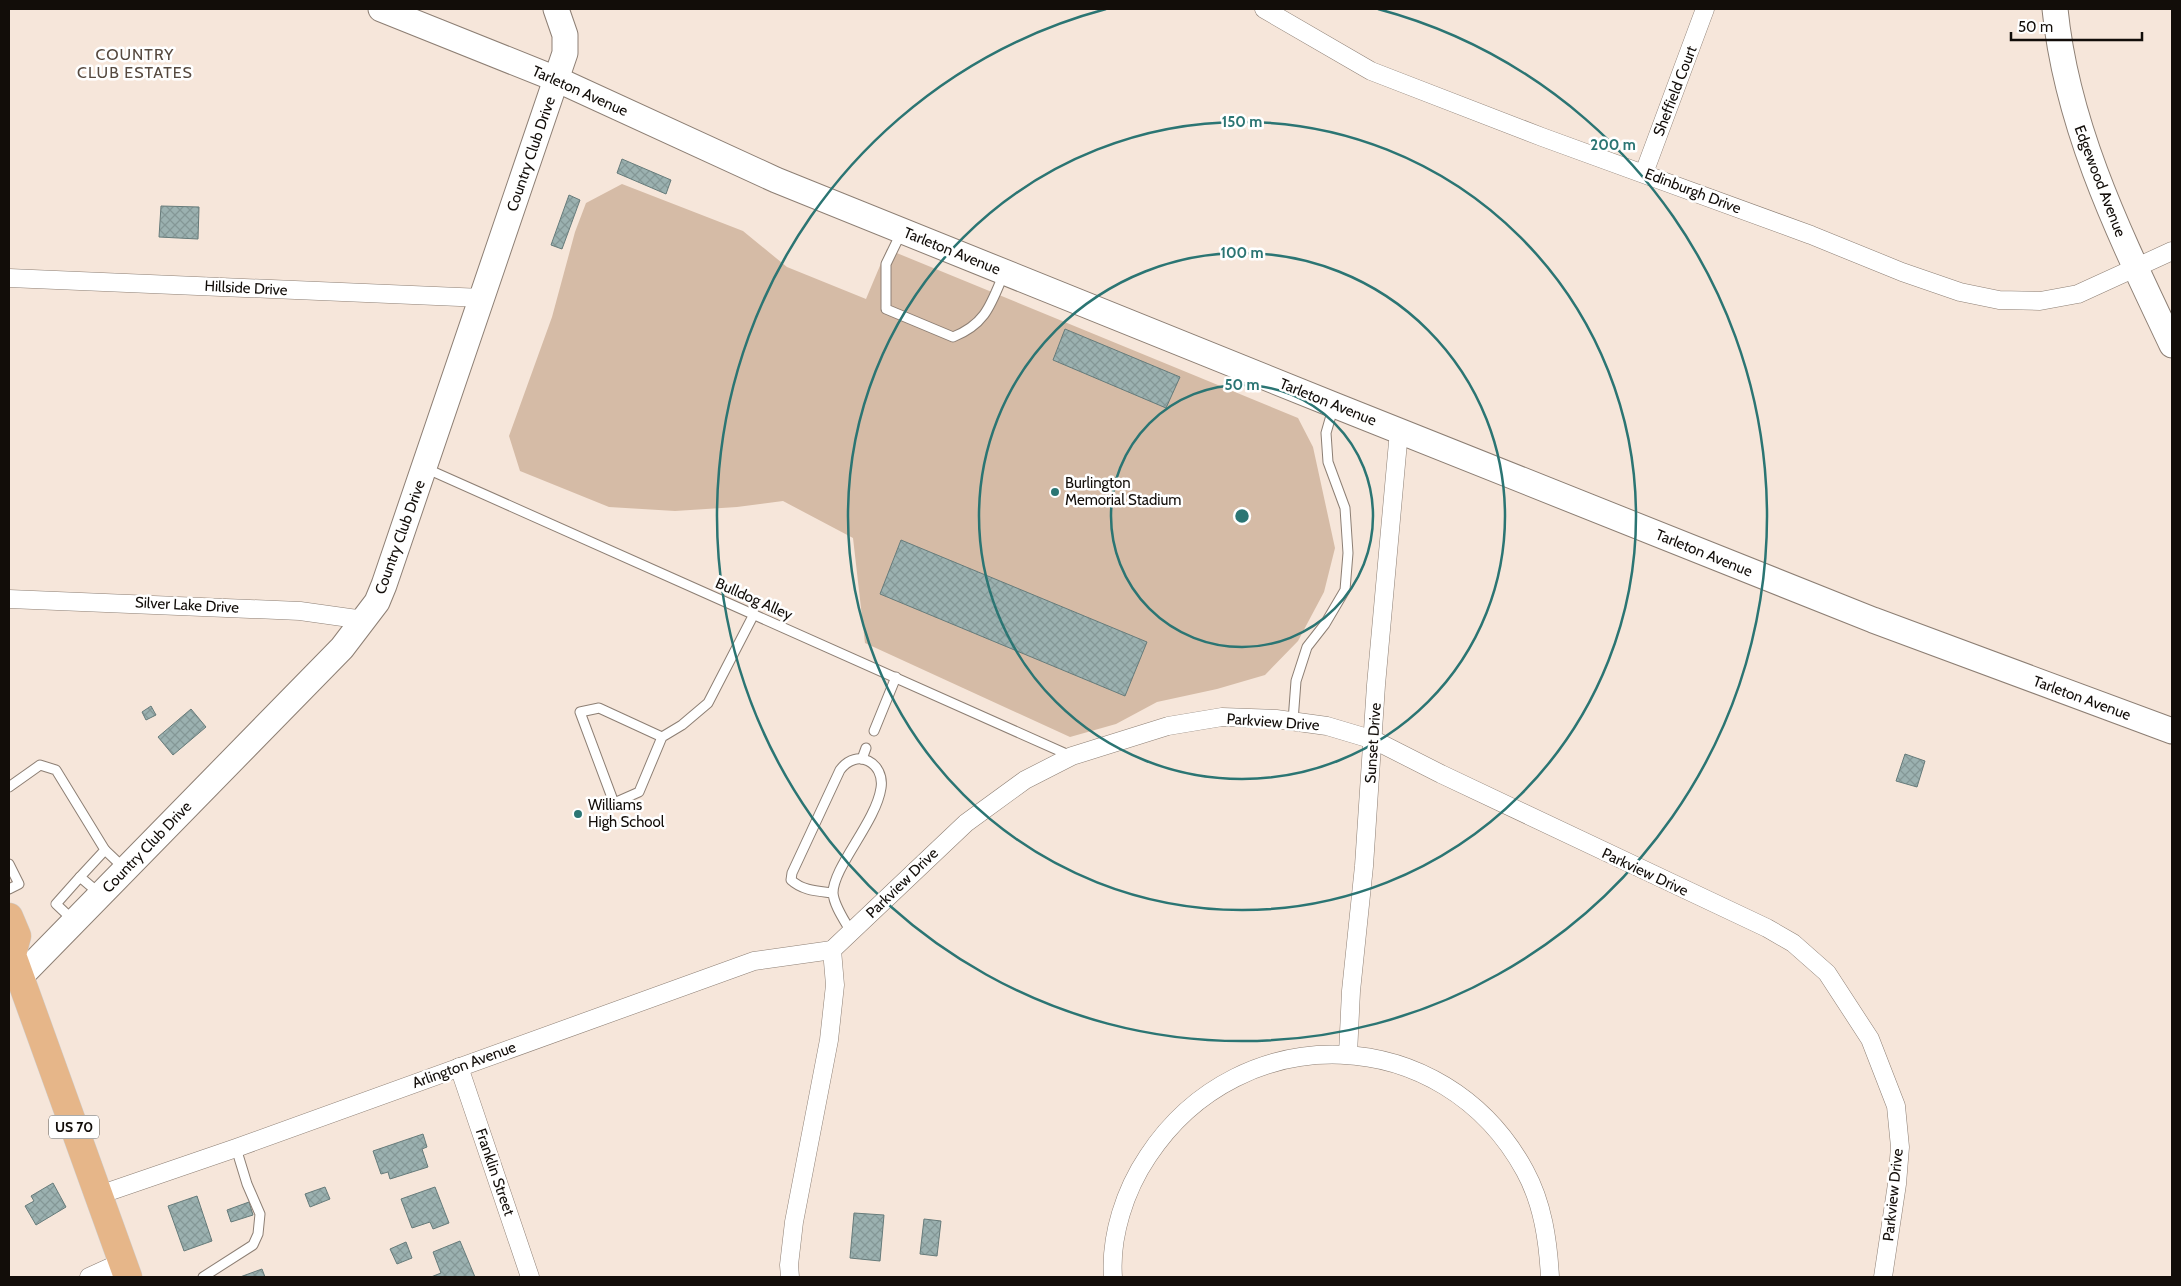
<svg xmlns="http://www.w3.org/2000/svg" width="2181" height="1286" viewBox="0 0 2181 1286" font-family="Cabin,sans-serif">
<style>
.pitch{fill:#d5bba6}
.building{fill:url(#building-cross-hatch);stroke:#667b7a}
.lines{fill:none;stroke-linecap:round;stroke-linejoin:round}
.lane-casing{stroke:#8d7f74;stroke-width:11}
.street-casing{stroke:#8d7f74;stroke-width:19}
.secondary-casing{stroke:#8d7f74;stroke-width:27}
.primary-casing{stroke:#d0cfce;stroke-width:29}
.lane{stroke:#fff;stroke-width:9}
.street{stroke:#fff;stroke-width:18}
.secondary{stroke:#fff;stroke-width:25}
.primary{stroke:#e6b689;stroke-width:28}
.ring{fill:none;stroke:#2b7573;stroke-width:2.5}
.poi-dot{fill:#2b7573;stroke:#fff;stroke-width:2}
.labels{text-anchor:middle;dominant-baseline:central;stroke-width:5;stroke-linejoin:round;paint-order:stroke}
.shield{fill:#fff;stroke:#595653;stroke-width:1}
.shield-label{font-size:14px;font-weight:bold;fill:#120d09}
.street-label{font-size:15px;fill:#120d09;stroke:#fff}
.poi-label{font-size:15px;fill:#120d09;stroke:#fff;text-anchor:start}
.neighbourhood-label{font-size:16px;letter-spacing:1px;fill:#55483e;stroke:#fff}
.centre{fill:#2b7573;stroke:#fff;stroke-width:2.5}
.ring-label{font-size:15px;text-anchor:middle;font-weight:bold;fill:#2b7573;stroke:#fff;stroke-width:5;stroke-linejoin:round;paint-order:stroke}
</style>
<defs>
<pattern id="building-cross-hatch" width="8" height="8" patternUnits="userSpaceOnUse" patternTransform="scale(1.25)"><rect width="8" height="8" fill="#9bb1b0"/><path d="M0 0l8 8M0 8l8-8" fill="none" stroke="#849796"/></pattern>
</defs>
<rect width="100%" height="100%" fill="#f6e6da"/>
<path class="pitch" d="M622 184 743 231 787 267 866 299 887 249 1298 418 1313 447 1335 548 1324 592 1298 641 1265 675 1217 689 1157 702 1116 724 1070 737 865 643 853 538 783 501 737 507 675 511 609 507 520 471 509 436 552 317 575 232 586 203Z"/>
<g class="building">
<path d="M622 159 671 180 666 194 617 173Z"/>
<path d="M569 195 580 200 562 249 551 245Z"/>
<path d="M161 206 199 207 198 239 159 237Z"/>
<path d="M1065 329 1180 377 1166 408 1053 360Z"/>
<path d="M901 540 1147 642 1125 696 880 594Z"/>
<path d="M151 706 156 715 146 720 142 712Z"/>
<path d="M191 709 206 727 173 755 158 737Z"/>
<path d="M1905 754 1925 761 1917 787 1896 781Z"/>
<path d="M423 1134 427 1147 422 1149 428 1167 390 1179 388 1172 381 1174 373 1151Z"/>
<path d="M53 1183 66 1207 36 1225 25 1206 34 1201 31 1196Z"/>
<path d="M325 1187 330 1199 310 1207 305 1194Z"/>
<path d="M435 1187 449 1223 433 1229 430 1222 412 1228 401 1199Z"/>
<path d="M197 1196 212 1241 184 1251 168 1206Z"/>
<path d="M249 1202 253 1215 231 1222 227 1210Z"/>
<path d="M854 1213 884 1215 880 1261 850 1258Z"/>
<path d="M924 1219 941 1221 937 1256 920 1254Z"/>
<path d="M460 1241 475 1277H431L441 1273 433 1252Z"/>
<path d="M406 1242 412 1258 397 1264 390 1249Z"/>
<path d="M262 1269 265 1277H240Z"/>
</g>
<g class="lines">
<defs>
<g id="lane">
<path d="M901 233 886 264V309L953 337C986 324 991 304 1004 273"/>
<path d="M425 468 1071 756"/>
<path d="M1293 721 1296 681 1307 647 1325 624 1345 590 1348 553 1345 508 1328 462 1326 433 1334 405"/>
<path d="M874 731 896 677"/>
<path d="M662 737 599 708 580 712 614 803 639 792 662 737 682 725 708 703 754 614"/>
<path d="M862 759 866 748"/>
<path d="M9 787 40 765 56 770 105 850 80 877"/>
<path d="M105 850 125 869"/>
<path d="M9 864 19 884 9 889"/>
<path d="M833 893C818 891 803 891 791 880L792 873 840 770C857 747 885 763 881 788 876 822 833 867 833 893 834 906 845 921 851 932"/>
<path d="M74 921 56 904 80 877 100 894"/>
<path d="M203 1277 253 1245 258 1234 260 1214 247 1184 236 1148"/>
</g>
<g id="street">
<path d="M1264 9 1371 71 1542 137 1811 235 1902 272 1960 292 1999 300 2040 301 2078 294 2172 251"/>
<path d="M1644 173 1705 9"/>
<path d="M9 278 483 298"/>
<path d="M9 599 300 611 364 620"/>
<path d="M1348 1054 1351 991 1364 866 1376 685 1399 431"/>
<path d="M459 1067 530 1277"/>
<path d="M99 1195 236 1148 754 961 832 950"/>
<path d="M89 1277 122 1262"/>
<path d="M790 1277 789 1265 794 1222 829 1040 835 985 832 950 966 823 1025 780 1072 756 1168 726 1222 717 1276 719 1327 726 1374 740 1441 774 1767 928 1793 943 1827 973 1870 1039 1896 1106 1900 1147 1897 1184 1883 1277"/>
<path d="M1113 1277C1110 1236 1125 1190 1148 1156 1241 1015 1444 1022 1525 1171 1543 1204 1548 1241 1550 1277"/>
</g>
<g id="secondary">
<path d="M381 9 556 79 776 180 1334 405 1873 620 2172 731"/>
<path d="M2055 9C2067 129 2121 237 2172 345"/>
<path d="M20 977 342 648 377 602 384 585 565 53V35L556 9"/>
</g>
<path id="primary" d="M9 917 17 936 12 955 128 1277"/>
</defs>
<use href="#lane" class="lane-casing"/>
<use href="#street" class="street-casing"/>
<use href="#secondary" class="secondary-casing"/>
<use href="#primary" class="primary-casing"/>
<use href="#lane" class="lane"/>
<use href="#street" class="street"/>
<use href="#secondary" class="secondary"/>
<use href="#primary" class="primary"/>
</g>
<g class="ring">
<circle cx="1242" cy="516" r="131"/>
<circle cx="1242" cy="516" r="263"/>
<circle cx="1242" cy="516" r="394"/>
<path d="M1378 9A525 525 0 1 1 1106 9"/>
</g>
<g class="poi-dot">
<circle cx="1055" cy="492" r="5"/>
<circle cx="578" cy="814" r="5"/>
</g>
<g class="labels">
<rect class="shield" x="49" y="1115.5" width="50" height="23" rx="4"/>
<g class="shield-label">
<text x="74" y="1127">US 70</text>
</g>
<g class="street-label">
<text transform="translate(580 91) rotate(24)">Tarleton Avenue</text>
<text transform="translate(1675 91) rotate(-69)">Sheffield Court</text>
<text transform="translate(531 154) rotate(-71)">Country Club Drive</text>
<text transform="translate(2100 181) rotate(69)">Edgewood Avenue</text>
<text transform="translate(1693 191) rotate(21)">Edinburgh Drive</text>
<text transform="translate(952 251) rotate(22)">Tarleton Avenue</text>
<text transform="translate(246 288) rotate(3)">Hillside Drive</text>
<text transform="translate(1328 402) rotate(22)">Tarleton Avenue</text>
<text transform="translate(400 537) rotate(-70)">Country Club Drive</text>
<text transform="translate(1704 553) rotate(22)">Tarleton Avenue</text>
<text transform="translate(754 599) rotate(24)">Bulldog Alley</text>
<text transform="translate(187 605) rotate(3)">Silver Lake Drive</text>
<text transform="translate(2082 698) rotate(20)">Tarleton Avenue</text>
<text transform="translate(1273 722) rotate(4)">Parkview Drive</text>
<text transform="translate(1373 743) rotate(-86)">Sunset Drive</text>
<text transform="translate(147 847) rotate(-46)">Country Club Drive</text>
<text transform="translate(1645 872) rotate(25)">Parkview Drive</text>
<text transform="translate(902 883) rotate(-44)">Parkview Drive</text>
<text transform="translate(464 1065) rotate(-20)">Arlington Avenue</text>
<text transform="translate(495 1172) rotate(71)">Franklin Street</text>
<text transform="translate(1893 1195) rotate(-84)">Parkview Drive</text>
</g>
<g class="poi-label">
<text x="1065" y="483">Burlington<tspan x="1065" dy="17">Memorial Stadium</tspan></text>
<text x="588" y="805">Williams<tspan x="588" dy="17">High School</tspan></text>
</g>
<g class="neighbourhood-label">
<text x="135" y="54">COUNTRY<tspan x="135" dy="18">CLUB ESTATES</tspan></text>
</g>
</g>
<circle cx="1242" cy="516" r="8" class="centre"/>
<g class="ring-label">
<text x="1242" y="127">150 m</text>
<text x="1613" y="150">200 m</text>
<text x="1242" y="258">100 m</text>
<text x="1242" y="390">50 m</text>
</g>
<rect width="2181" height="1286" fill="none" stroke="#120d09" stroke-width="20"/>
<path d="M2011 32v8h131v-8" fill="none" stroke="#120d09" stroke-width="2.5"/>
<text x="2018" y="32" font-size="15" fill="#120d09" stroke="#ffffff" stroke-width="4" paint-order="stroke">50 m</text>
</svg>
